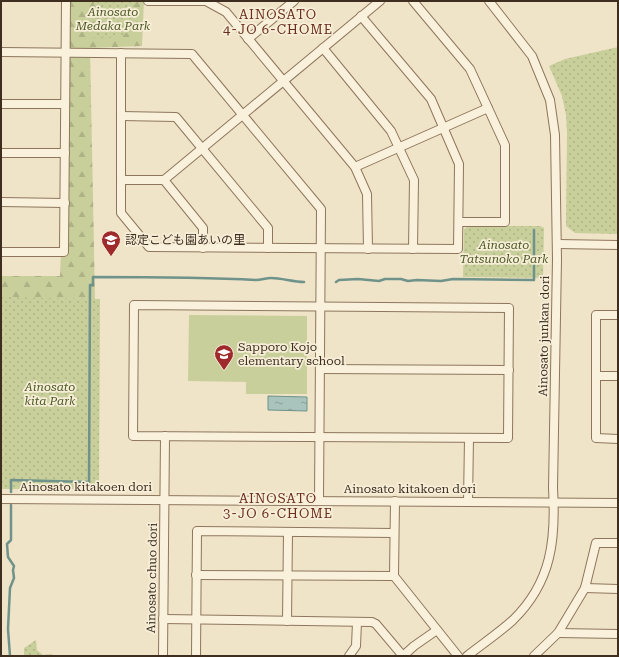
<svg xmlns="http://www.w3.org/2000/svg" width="619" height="657" viewBox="0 0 619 657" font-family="'Roboto Serif','Noto Sans JP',serif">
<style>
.grass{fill:#c9cf9b}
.forest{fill:url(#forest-firs)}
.park{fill:url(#park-dots)}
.water{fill:url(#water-ripples);stroke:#6f938a}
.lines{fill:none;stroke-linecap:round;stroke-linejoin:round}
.stream{stroke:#6f938a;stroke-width:2.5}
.minor-casing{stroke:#8d765c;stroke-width:10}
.minor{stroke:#faf1dc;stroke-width:8}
.labels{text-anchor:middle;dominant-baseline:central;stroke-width:3.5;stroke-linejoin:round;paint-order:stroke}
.park-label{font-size:12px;font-style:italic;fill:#4d5a26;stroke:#f7eed8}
.poi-label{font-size:12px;fill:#3d2e20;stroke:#f7eed8;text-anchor:start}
.street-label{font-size:12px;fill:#3d2e20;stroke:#f7eed8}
.neighbourhood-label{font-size:13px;letter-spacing:1px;fill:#6b2e1e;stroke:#f7eed8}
</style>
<defs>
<pattern id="forest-firs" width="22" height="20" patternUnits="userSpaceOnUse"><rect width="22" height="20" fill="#c9cf9b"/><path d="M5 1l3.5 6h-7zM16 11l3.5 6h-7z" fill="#aeb285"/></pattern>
<pattern id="park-dots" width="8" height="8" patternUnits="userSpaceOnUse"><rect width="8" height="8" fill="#c9cf9b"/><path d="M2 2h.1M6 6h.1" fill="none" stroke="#aeb285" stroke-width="1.8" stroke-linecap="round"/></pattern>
<pattern id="water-ripples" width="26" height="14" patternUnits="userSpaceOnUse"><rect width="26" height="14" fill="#a9c4bc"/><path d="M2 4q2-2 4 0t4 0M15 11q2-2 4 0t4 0" fill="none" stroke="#8ba098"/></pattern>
</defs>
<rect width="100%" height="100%" fill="#f0e4c8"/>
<path class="grass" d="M189 315 307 316V394H246V382L188 381Z"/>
<path class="forest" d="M71 1H144L142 46 90 48 95 299 1 298V276H60Z"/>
<g class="park">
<path d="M94 1H135V4C130 11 131 14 131 22 130 41 108 38 94 38Z"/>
<path d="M618 47V234L575 233 566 226 567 133 566 115 562 96 549 66 565 59Z"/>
<path d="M469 226H540L544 228 543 278 463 277 464 229Z"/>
<path d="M1 297 100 299 99 489H1Z"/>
<path d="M36 640 37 650 43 655 52 654 53 656H24V648Z"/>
</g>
<path class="water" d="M268 396 307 397V411L268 410Z"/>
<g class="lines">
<g class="stream">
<path d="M336 282 339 280 358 279 379 281 385 279H401L408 281 417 280 441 281 453 279 534 280V230"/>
<path d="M11 492V480L89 482 90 285H93V277C147 277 202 277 256 280 261 280 266 278 271 278 282 278 293 282 304 282"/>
<path d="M10 656 8 629 10 588 14 578 13 570 14 566 8 557 7 544 11 540V505"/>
</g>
<defs>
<g id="minor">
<path d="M148 1H206L226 12 355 167 367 194 368 249"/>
<path d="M413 1 470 69 505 145V222H459"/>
<path d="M248 39 294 1"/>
<path d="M323 48 391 131 414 180 413 249"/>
<path d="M1 52 192 54 321 209 319 500"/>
<path d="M121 53V213L149 247 458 249 459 164 431 99 361 16"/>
<path d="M1 104H65"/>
<path d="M121 116 176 117 268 228V248"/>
<path d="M1 153H65"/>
<path d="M355 167 488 108"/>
<path d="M121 180H164L380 1"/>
<path d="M164 180 203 228V248"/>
<path d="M1 202 65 203"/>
<path d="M557 244 618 245"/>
<path d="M1 252H64L66 1"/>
<path d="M134 305 509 308 508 438 133 436Z"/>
<path d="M618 315H596V438L618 439"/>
<path d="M320 369 509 370"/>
<path d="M596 376H618"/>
<path d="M1 499 618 503"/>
<path d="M468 502 469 438"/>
<path d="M196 575 394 576 458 656"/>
<path d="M394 576 395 501"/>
<path d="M585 588 618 589"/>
<path d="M163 619 372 622 376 624 403 656"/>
<path d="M287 621 288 532"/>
<path d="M558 633 618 634"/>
<path d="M163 656 165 436"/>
<path d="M196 656 197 531 394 533"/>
<path d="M349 656 356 646 357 622"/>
<path d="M403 656 414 646 437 630"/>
<path d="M467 656C482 644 499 633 513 620 552 582 556 539 553 488L557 259 555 135 550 100 532 56 489 1"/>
<path d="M534 656 558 633 585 588 596 543H618"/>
</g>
</defs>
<use href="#minor" class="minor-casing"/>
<use href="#minor" class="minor"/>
</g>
<defs>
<symbol id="school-pin" viewBox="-11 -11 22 30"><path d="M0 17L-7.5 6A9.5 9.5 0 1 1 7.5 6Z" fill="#9e2a2b" stroke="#f7eed8"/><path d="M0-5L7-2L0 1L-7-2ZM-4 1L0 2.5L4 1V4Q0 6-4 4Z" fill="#fff"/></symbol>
</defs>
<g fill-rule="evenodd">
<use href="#school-pin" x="100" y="229" width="22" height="30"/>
<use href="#school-pin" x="213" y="343" width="22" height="30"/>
</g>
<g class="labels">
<g class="park-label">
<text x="113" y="12">Ainosato<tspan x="113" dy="14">Medaka Park</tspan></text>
<text x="504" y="245">Ainosato<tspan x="504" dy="14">Tatsunoko Park</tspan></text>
<text x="50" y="387">Ainosato<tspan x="50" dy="14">kita Park</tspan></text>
</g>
<g class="poi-label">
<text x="125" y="240">認定こども園あいの里</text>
<text x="238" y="347">Sapporo Kojo<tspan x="238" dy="14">elementary school</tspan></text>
</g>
<g class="street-label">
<text transform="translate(544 336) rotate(-89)">Ainosato junkan dori</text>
<text x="86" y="487">Ainosato kitakoen dori</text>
<text x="410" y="489">Ainosato kitakoen dori</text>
<text transform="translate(152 578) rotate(-89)">Ainosato chuo dori</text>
</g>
<g class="neighbourhood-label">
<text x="278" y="14">AINOSATO<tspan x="278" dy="15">4-JO 6-CHOME</tspan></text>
<text x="278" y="498">AINOSATO<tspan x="278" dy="15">3-JO 6-CHOME</tspan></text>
</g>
</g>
<rect width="619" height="657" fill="none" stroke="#3d2e20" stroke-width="4"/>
</svg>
